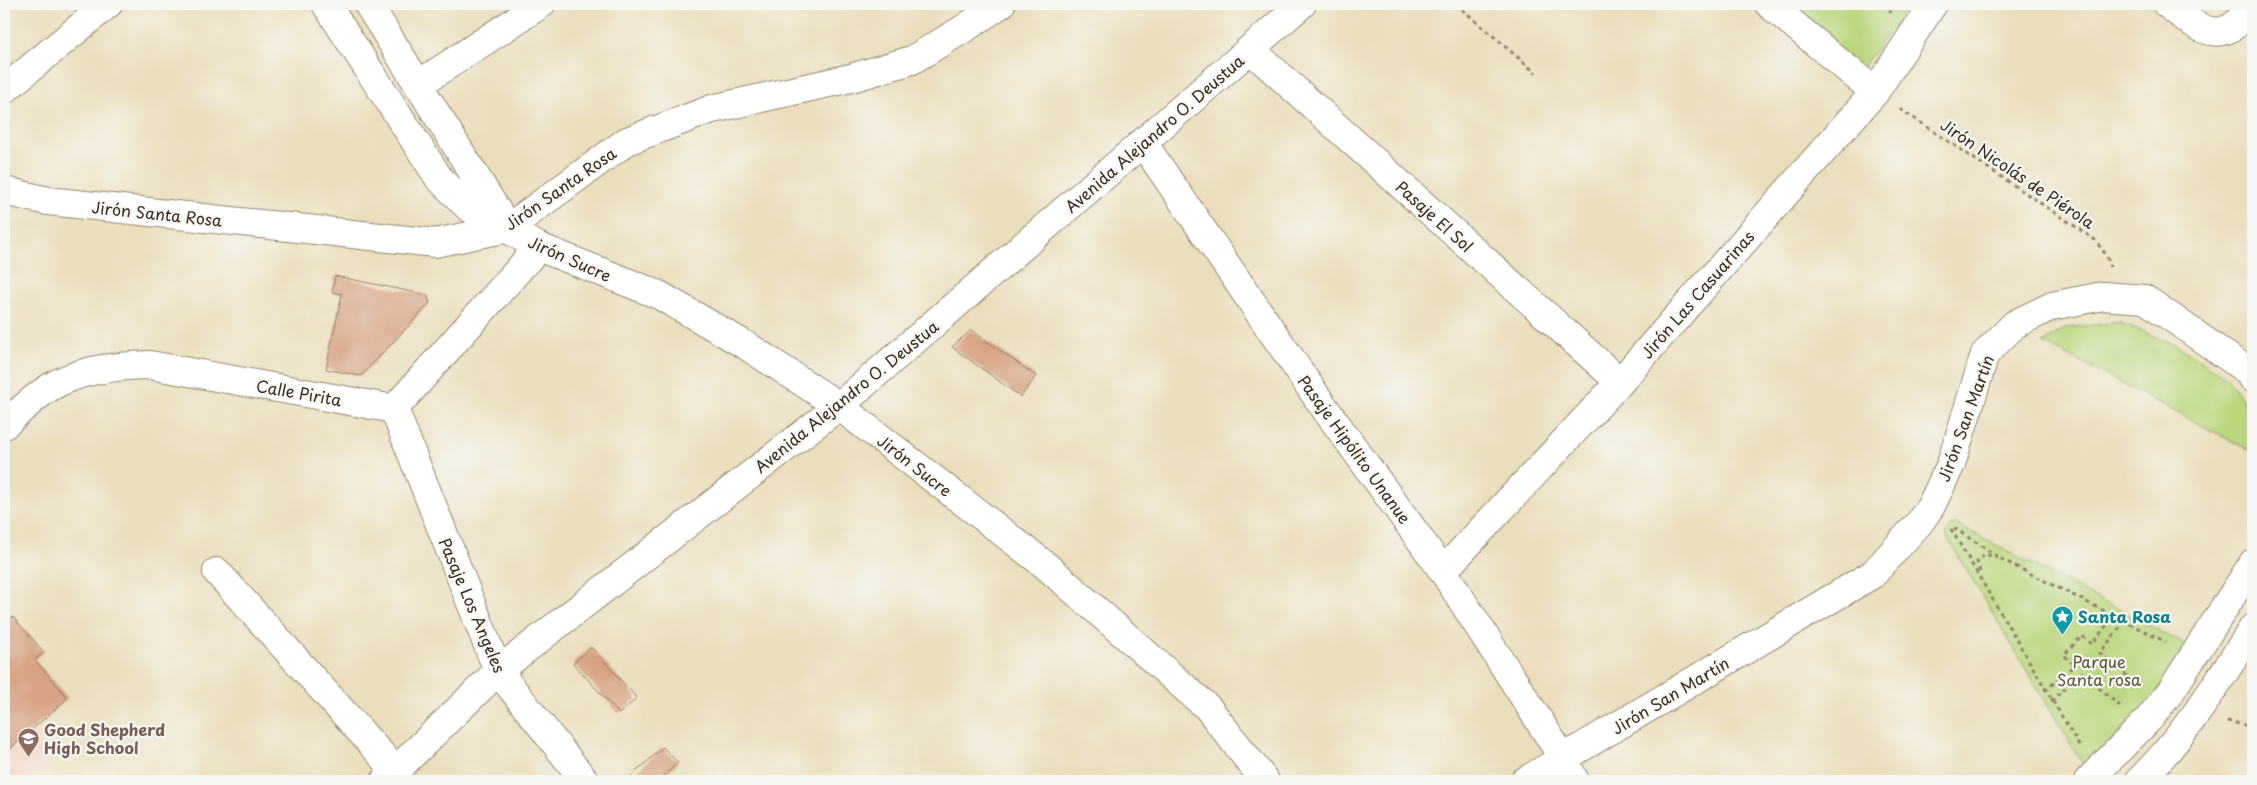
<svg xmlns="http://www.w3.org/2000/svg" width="2257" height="785" viewBox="0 0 2257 785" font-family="'Playpen Sans',sans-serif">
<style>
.built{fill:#f4d3c0}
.green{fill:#bad77d;stroke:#7a804e}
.building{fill:#d8a483}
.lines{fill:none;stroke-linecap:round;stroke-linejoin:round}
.minor-casing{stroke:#93846d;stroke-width:30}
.path{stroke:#93846d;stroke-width:3;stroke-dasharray:4 4;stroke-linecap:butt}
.minor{stroke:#fff;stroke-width:28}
.labels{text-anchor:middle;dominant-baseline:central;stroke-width:4.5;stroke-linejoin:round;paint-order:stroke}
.street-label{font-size:16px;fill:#3b2a1e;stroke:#f6f6f2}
.culture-label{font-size:16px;font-weight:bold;fill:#0d838f;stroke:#f6f6f2;text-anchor:start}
.park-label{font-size:16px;fill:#5b5536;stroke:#f6f6f2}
.education-label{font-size:16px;font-weight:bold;fill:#785e54;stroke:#f6f6f2;text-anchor:start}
</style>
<rect width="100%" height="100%" fill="#f6f6f2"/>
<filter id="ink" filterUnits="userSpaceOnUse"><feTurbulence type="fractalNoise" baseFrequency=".02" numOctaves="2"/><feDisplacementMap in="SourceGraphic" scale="10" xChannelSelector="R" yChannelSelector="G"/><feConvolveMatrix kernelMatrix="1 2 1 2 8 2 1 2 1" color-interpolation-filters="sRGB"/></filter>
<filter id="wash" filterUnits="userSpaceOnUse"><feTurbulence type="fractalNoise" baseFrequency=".0096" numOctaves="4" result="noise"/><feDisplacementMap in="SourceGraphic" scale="20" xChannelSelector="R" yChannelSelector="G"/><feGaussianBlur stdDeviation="1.12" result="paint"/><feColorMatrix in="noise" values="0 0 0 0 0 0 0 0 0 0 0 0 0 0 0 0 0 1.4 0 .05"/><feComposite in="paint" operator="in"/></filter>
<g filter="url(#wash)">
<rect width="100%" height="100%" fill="#ebdebc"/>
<path class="built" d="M30 731 55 760 30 781H4V754Z"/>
<g class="green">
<path d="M1779 4H1910L1862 68Z"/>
<path d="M2120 322 2180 347 2228 379 2253 416V452L2043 343 2065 328Z"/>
<path d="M1954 523 2186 645 2154 703 2086 769 1945 534Z"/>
</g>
<g id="blocks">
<g class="building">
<path d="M335 276 427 295 430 303 361 376 326 369 342 294 332 292Z"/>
<path d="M971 330 1036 376 1021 397 952 347Z"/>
<path d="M13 617 44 652 35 660 68 698 4 754V625Z"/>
<path d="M591 647 637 698 619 714 573 663Z"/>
<path d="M663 747 678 763 658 781H626Z"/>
</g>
</g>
</g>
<g filter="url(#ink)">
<use href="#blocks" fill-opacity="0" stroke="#93846d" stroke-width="1"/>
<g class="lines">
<defs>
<g id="minor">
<path d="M326 4 439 178 468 207 539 247 659 295 747 346 839 406 1045 565 1208 708 1265 781"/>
<path d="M368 4 507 227"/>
<path d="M1769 4 1875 92"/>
<path d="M2167 4C2187 18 2210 44 2235 25 2241 19 2247 10 2252 4"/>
<path d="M1250 49 1620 382"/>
<path d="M419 84 541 4"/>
<path d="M4 90 108 4"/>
<path d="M1143 143 1321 403 1443 571 1563 758 1575 781"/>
<path d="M4 191 48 201 435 243 508 228 627 141 712 109 851 78 912 60 965 28 1001 4"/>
<path d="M394 409 498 671 585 781"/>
<path d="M4 425C18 413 33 398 49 388 79 369 116 366 150 365L394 409 539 247"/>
<path d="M1443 571 1620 382 1875 92 1933 4"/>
<path d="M217 572 396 771"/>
<path d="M385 781 498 671 839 406 1302 4"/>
<path d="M1525 781 1873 574 1920 522 1931 506 1951 464 1985 354 2015 324 2052 306 2103 296 2145 299 2245 369 2253 378"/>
<path d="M2088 781 2149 719 2171 691 2253 563"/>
<path d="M2139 781C2185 736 2218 682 2253 628"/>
</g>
</defs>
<use href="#minor" class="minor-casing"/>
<g class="path">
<path d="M1456 4 1536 73"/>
<path d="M1885 4 1891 13"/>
<path d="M1900 109 2094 239 2107 256 2110 267"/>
<path d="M1954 528 2003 560 2166 642"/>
<path d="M1951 529 2080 747"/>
<path d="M1980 572 1977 562 1985 554 1998 558"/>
<path d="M2125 621 2100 653 2138 685"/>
<path d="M2045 691 2074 665 2064 655 2082 636 2092 644 2114 616"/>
<path d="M2051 701 2082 673 2120 706"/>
<path d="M2227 721 2253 727"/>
</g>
<use href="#minor" class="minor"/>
</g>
</g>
<defs>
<symbol id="sight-pin" viewBox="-11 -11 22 30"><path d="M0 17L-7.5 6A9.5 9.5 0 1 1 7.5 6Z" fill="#0f9aa8" stroke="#f6f6f2"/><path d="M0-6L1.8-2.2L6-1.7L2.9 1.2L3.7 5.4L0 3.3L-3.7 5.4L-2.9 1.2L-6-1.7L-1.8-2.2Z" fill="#fff"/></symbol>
<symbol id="school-pin" viewBox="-11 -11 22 30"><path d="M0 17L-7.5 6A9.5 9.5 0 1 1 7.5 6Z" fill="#8d6e63" stroke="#f6f6f2"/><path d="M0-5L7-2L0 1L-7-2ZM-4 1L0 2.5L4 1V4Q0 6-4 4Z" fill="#fff"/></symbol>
</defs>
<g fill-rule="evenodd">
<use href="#sight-pin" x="2050" y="604" width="25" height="34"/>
<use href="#school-pin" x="16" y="726" width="25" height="34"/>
</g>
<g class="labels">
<g class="street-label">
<text transform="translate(1154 133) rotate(-41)">Avenida Alejandro O. Deustua</text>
<text transform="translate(2018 173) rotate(34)">Jirón Nicolás de Piérola</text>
<text transform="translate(560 188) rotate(-35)">Jirón Santa Rosa</text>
<text transform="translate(157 213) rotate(6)">Jirón Santa Rosa</text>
<text transform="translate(1435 216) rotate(42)">Pasaje El Sol</text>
<text transform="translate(570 258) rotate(24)">Jirón Sucre</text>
<text transform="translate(1697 294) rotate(-49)">Jirón Las Casuarinas</text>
<text transform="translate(299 392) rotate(10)">Calle Pirita</text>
<text transform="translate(846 396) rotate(-39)">Avenida Alejandro O. Deustua</text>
<text transform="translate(1965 418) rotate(-70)">Jirón San Martín</text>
<text transform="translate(1355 449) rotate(54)">Pasaje Hipólito Unanue</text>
<text transform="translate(915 465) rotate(38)">Jirón Sucre</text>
<text transform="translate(473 605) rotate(67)">Pasaje Los Angeles</text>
<text transform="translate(1670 695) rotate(-31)">Jirón San Martín</text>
</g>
<g class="culture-label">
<text x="2078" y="616">Santa Rosa</text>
</g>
<g class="park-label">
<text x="2099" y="661">Parque<tspan x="2099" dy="18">Santa rosa</tspan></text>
</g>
<g class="education-label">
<text x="44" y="729">Good Shepherd<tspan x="44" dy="18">High School</tspan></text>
</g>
</g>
<rect width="2257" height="785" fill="none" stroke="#f6f6f2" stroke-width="20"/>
</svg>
